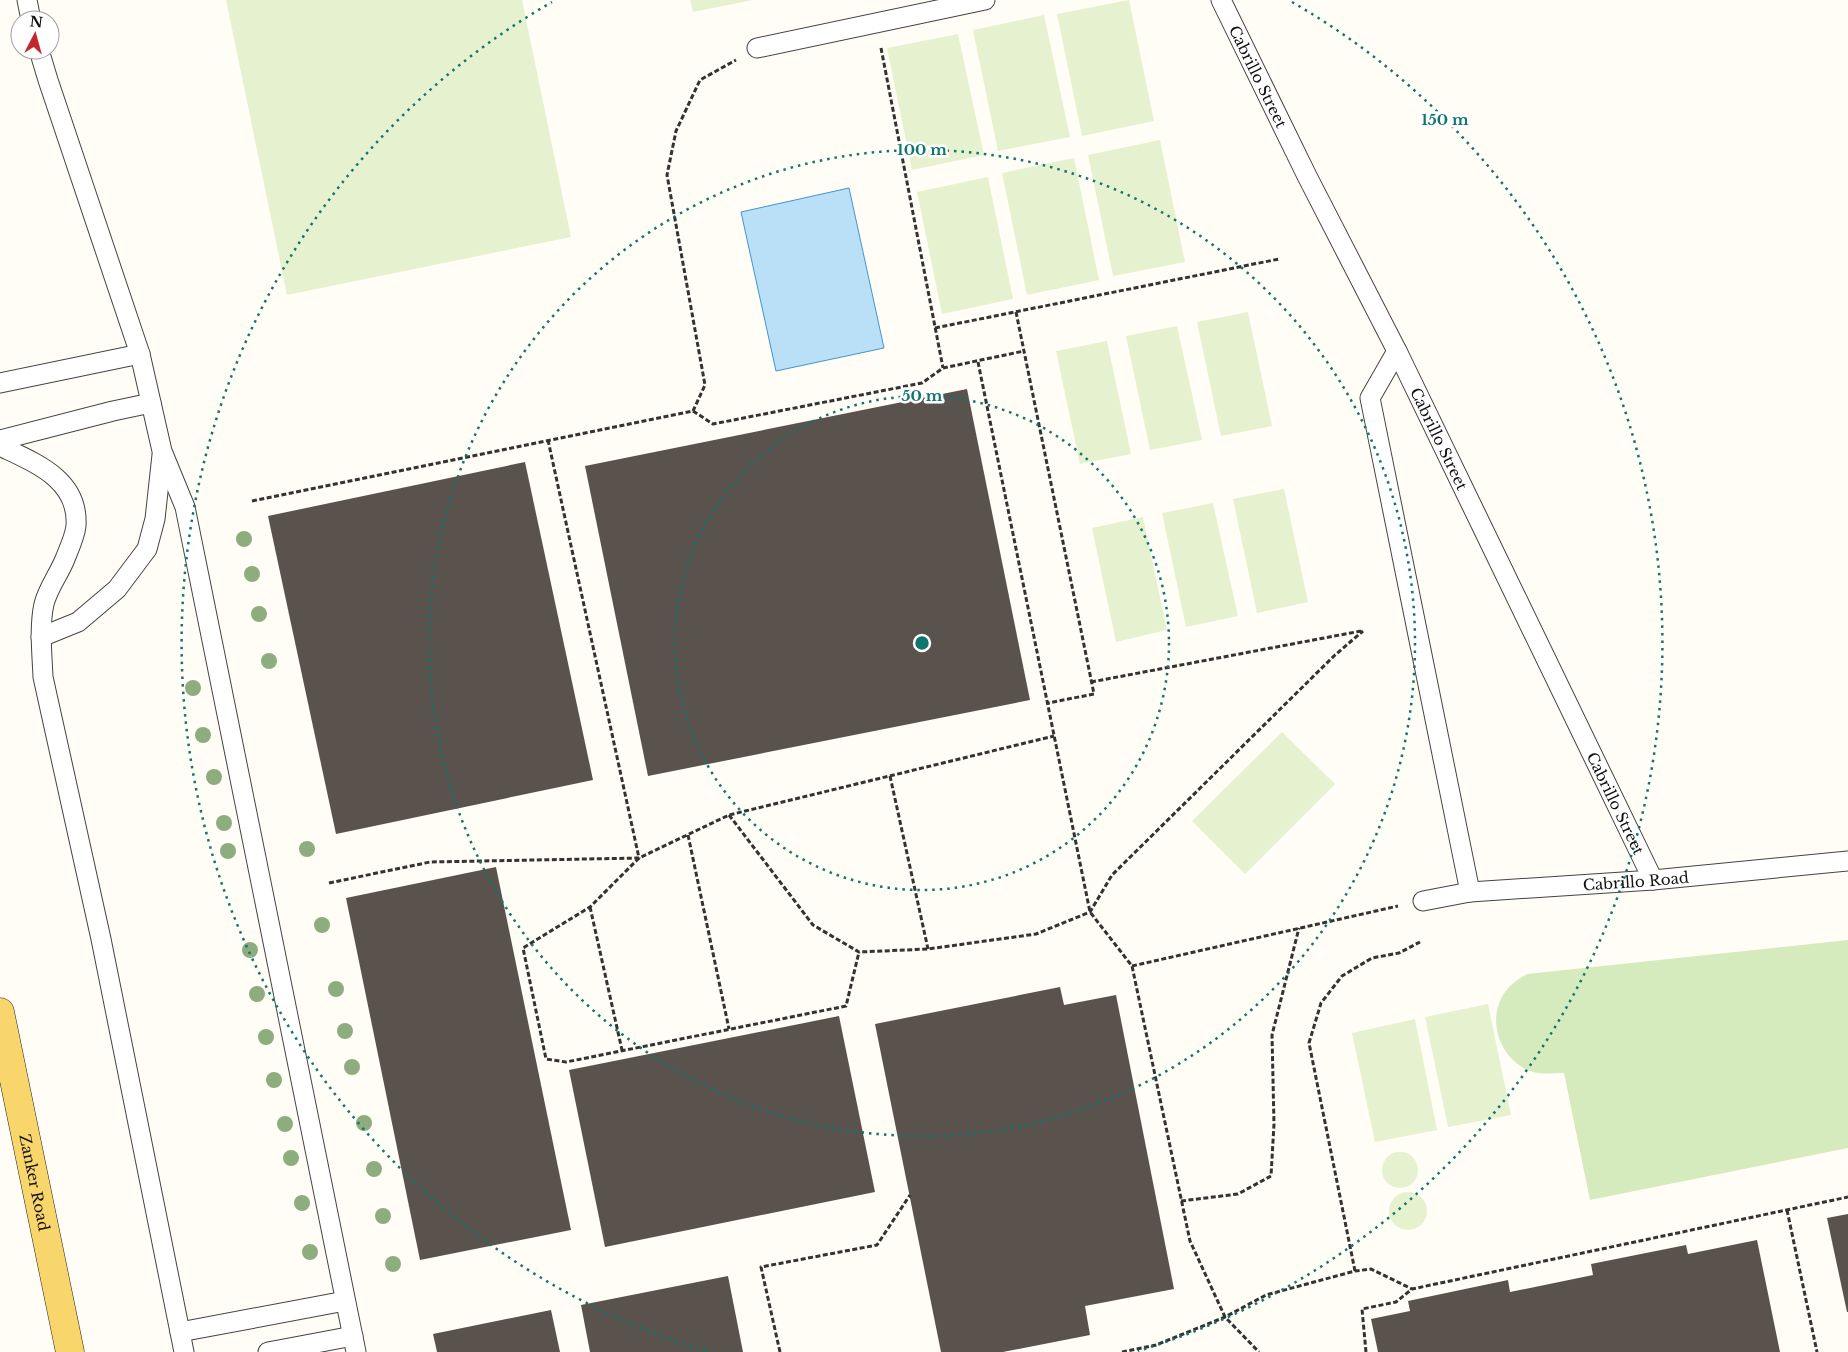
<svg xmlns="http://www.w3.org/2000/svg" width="1848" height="1352" viewBox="0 0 1848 1352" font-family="'Libre Baskerville',serif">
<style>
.green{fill:#d5ebbd}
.pitch{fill:#e6f2cf}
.water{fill:#b9e0f7;stroke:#3f96cf}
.building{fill:#5a524d}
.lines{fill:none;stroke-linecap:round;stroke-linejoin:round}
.lane-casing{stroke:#444;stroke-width:21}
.primary-casing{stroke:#222;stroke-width:29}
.path{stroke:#333;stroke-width:3;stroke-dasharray:5 2.5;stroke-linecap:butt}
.lane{stroke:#fff;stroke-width:19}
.primary{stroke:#f9d66b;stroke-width:28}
.tree{fill:#8dad7f}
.ring{fill:none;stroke:#0f766e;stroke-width:2.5;stroke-dasharray:2.5 5}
.labels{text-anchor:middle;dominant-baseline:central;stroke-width:5;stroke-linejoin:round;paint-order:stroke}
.street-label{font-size:15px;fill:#111;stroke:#fff}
.centre{fill:#0f766e;stroke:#fff;stroke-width:2.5}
.ring-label{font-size:15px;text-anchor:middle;font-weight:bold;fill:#0f766e;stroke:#fff;stroke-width:5;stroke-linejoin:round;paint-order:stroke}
</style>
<rect width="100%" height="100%" fill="#fffdf5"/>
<path class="green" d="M1848 940V1148L1590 1200 1564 1073C1552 1073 1541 1075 1530 1071 1502 1060 1487 1024 1502 997 1507 987 1517 980 1527 974Z"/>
<g class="pitch">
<path d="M226 0H522L571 237 287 295Z"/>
<path d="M690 0H753L693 12Z"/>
<path d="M1129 0 1154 121 1082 136 1057 14Z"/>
<path d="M1044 15 1070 137 998 151 973 30Z"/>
<path d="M958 34 984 155 912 170 887 48Z"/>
<path d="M1160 140 1185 262 1113 276 1088 155Z"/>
<path d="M1074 158 1099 280 1027 295 1002 173Z"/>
<path d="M988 177 1013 299 942 314 917 192Z"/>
<path d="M1248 312 1272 426 1221 436 1197 322Z"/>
<path d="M1177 326 1202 440 1150 450 1126 336Z"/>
<path d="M1107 341 1131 454 1080 464 1056 351Z"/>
<path d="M1284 489 1308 602 1257 613 1233 499Z"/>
<path d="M1213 503 1238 616 1186 627 1162 513Z"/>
<path d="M1143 517 1167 630 1116 642 1092 528Z"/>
<path d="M1282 732 1335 784 1245 874 1192 821Z"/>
<path d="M1488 1004 1511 1115 1448 1127 1425 1017Z"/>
<path d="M1415 1019 1437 1130 1375 1142 1352 1033Z"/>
<circle cx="1400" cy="1170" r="18"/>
<circle cx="1408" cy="1211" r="19"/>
</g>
<path class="water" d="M849 188 884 348 776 371 741 212Z"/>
<g class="building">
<path d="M967 389 1030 700 648 776 585 466Z"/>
<path d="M525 462 593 780 336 834 268 516Z"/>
<path d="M496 867 571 1230 420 1260 346 898Z"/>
<path d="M1060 987 1064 1005 1116 995 1174 1289 1085 1306 1090 1335 1003 1352H941L875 1024Z"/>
<path d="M839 1016 875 1192 605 1247 569 1070Z"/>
<path d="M1848 1214V1312H1847L1827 1218Z"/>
<path d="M1757 1240 1780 1352H1378L1371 1319 1410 1311 1408 1301 1508 1280 1510 1292 1593 1275 1591 1264 1686 1245 1688 1254Z"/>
<path d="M728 1276 743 1352H590L581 1305Z"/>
<path d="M551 1310 560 1352H437L433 1334Z"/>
</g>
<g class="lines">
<defs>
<g id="lane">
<path d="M27 0 31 20"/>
<path id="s1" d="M1221 0 1307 176 1397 351 1653 880"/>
<path d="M757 48 985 0"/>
<path d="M39 50 48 80 140 354 162 451 185 507 356 1352"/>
<path d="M1397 351 1370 398 1470 892"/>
<path d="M0 383 140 354"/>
<path d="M0 440 113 411 151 403"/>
<path d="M0 446C35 463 79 479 76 526 75 536 69 549 65 559 59 574 48 588 44 604 39 627 42 653 43 677L101 939 184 1352"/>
<path d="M41 637 78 622 117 589 147 549 155 519 162 455"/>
<path id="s2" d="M1423 901 1470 892 1653 880 1848 861"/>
<path d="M180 1332 345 1301"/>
<path d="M268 1352 353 1336"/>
</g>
<g id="primary">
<path id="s3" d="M0 1012 70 1352"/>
</g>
</defs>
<use href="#lane" class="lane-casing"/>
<use href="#primary" class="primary-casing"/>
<g class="path">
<path d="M881 48 943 368"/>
<path d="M1016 312 1094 694 1048 703"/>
<path d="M935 328 1279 259"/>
<path d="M978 362 1090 912 1132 966 1190 1241 1225 1317 1259 1352"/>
<path d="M693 411 713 424 922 383 943 368 1024 351"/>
<path d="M548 440 639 858 590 907 523 948 546 1059 566 1062 846 1006 859 952"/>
<path d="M252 501 693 411 705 385 667 175 676 131 700 80 736 60"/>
<path d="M1091 682 1361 631"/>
<path d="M890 776 928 949"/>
<path d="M729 815 813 925 859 952 928 949 1036 934 1090 912 1112 875 1335 655 1363 631"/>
<path d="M688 835 729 1029"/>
<path d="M329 883 430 862 639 858 729 815 1054 736"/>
<path d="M590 907 622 1050"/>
<path d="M1132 966 1398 906"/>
<path d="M1181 1201 1238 1194 1271 1176 1274 1124 1272 1035 1299 928"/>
<path d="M1787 1210 1817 1352"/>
<path d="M1355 1271 1309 1043 1321 1003 1342 976 1372 958 1399 953 1420 942"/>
<path d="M780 1352 761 1267 877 1245 910 1195"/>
<path d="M1122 1352 1156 1345 1225 1317 1266 1295 1355 1271 1371 1269 1412 1289"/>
<path d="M1366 1352 1362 1309 1396 1302 1412 1289 1848 1197"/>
</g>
<use href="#lane" class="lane"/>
<use href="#primary" class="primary"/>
</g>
<g class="tree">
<circle cx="244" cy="539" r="8"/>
<circle cx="252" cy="574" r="8"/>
<circle cx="259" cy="614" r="8"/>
<circle cx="269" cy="661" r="8"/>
<circle cx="193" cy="688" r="8"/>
<circle cx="203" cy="735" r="8"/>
<circle cx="214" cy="777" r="8"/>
<circle cx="224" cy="823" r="8"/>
<circle cx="307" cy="849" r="8"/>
<circle cx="228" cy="851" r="8"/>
<circle cx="322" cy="925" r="8"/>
<circle cx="250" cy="950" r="8"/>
<circle cx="336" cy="989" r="8"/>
<circle cx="257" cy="994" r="8"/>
<circle cx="345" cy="1031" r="8"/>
<circle cx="266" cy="1037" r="8"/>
<circle cx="352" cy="1067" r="8"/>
<circle cx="274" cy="1080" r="8"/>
<circle cx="364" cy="1123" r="8"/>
<circle cx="285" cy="1124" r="8"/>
<circle cx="291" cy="1158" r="8"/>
<circle cx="374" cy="1169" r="8"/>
<circle cx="302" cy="1203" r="8"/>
<circle cx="383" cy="1216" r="8"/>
<circle cx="310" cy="1252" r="8"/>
<circle cx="393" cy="1264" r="8"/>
</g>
<g class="ring">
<circle cx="922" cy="643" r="247"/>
<circle cx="922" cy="643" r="493"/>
<path d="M706 1351A740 740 0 0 1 552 2M1292 2A740 740 0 0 1 1138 1351"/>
</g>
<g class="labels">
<g class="street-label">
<text stroke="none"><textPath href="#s1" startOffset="85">Cabrillo Street</textPath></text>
<text stroke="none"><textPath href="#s1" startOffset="490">Cabrillo Street</textPath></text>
<text stroke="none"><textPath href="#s1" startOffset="895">Cabrillo Street</textPath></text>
<text stroke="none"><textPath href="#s2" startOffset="214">Cabrillo Road</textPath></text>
<text stroke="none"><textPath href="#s3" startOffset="174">Zanker Road</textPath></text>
</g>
</g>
<circle cx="922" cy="643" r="8" class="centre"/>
<g class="ring-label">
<text x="1445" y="125">150 m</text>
<text x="922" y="155">100 m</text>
<text x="922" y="401">50 m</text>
</g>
<g transform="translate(35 35) rotate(6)"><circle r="24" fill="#ffffff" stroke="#a0a0a0"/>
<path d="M0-4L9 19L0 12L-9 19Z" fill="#c4262e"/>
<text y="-8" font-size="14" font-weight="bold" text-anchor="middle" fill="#111111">N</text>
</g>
</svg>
